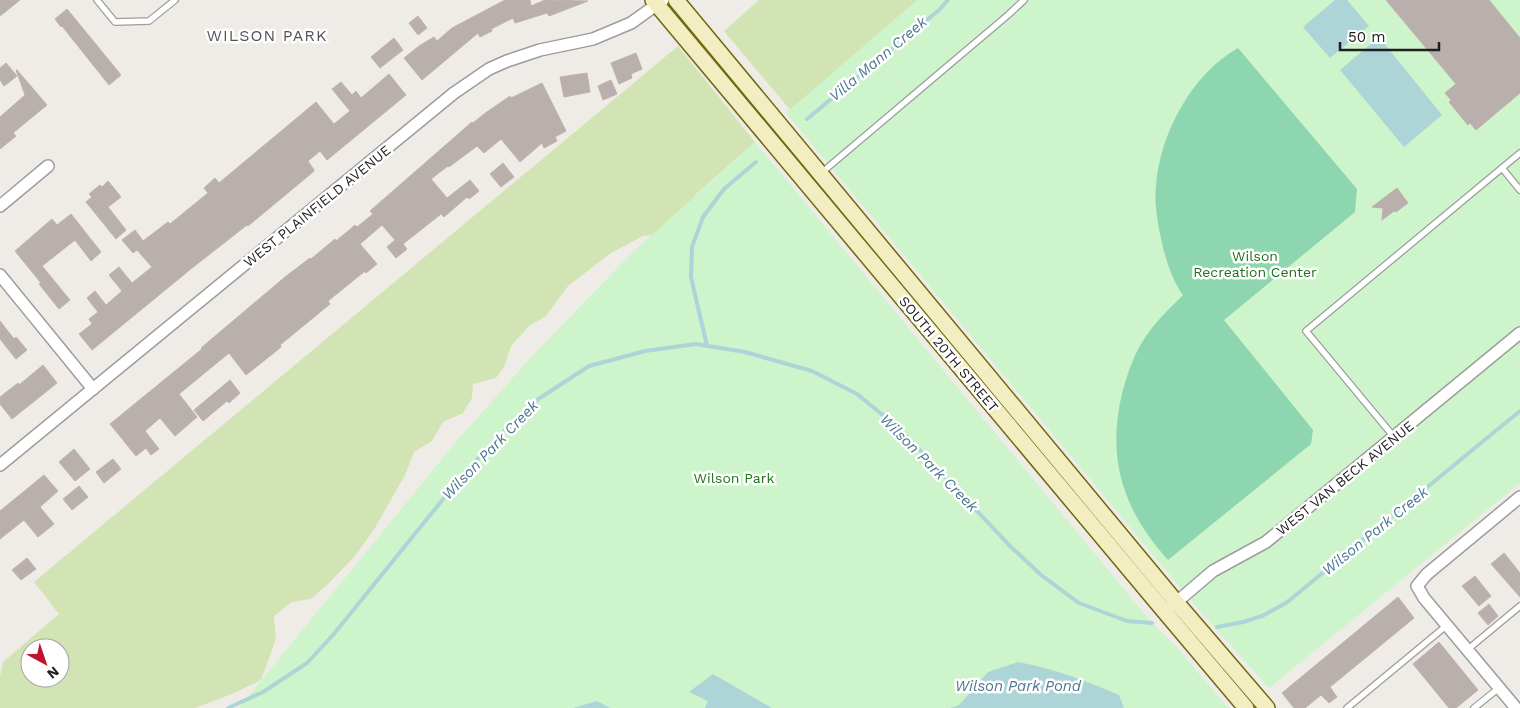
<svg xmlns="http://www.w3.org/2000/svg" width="1520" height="708" viewBox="0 0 1520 708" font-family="'Work Sans',sans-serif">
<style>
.grass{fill:#d2e4b3;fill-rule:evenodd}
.park{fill:#cdf4ca}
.pitch{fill:#8ed6af}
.water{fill:#add5d8}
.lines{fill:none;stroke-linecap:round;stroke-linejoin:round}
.stream{stroke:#add5d8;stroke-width:4}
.building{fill:#b9b0ad;stroke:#c0b1ab}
.lane-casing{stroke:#9d9d9d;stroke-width:8}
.street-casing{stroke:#9d9d9d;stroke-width:14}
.secondary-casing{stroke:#6d6911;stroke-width:18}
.lane{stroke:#fff;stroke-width:5.5}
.street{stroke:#fff;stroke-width:11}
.secondary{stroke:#f3eec2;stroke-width:15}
.labels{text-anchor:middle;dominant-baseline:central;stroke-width:5;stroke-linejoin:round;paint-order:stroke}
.street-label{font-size:14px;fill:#202020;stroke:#fff}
.park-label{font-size:14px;fill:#1e7418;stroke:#fff}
.water-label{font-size:15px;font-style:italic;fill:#4c7890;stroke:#fff}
.quarter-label{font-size:16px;letter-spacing:1px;fill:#535353;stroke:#fff}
</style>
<rect width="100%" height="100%" fill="#efece7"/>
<g class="grass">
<path d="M759 0H1014L828 155 724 31Z"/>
<path d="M678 46 755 142 696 194 669 233 643 236 611 253 568 286 546 316 529 326 511 346 504 367 496 378 473 384 472 398 463 413 443 422 432 441 414 452 405 475 375 528 355 556 329 583 311 599 292 602 274 616 276 639 261 680 232 694 195 708H0V677L3 662 59 614 34 582ZM30 648H60V678H30Z"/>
</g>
<g class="park">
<path d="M917 0H1520V483L1269 688 1199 610 786 113Z"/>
<path d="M755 142 1152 623 1175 645 1228 708H239L455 443 533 355 635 250Z"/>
</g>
<path class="pitch" d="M1238 48 1357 189 1355 212 1224 320 1313 430 1311 444 1168 560C1125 512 1107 463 1121 398 1125 381 1132 359 1141 344 1152 325 1168 310 1183 295 1172 280 1166 260 1162 243 1158 224 1154 205 1156 186 1160 133 1192 74 1238 48Z"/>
<g class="water">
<path d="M1335 0H1347L1369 26 1330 58 1303 27Z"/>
<path d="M1379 37 1442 115 1404 147 1340 70Z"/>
<path d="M1018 662C1055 669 1084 680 1119 695L1124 708H950L959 705 988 672Z"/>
<path d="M713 674 772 708H705L708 701 689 692Z"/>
<path d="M597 701 610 708H573Z"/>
</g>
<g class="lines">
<g class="stream">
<path d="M807 119 939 10 948 0"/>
<path d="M707 346 691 277 692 247 703 217 724 189 756 162"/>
<path d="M1217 627 1243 622 1262 616 1286 603 1520 411"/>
<path d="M228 708 263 692 307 663 333 635 461 477 494 441 537 400 589 366 645 351 696 344 745 352 812 371 857 394 900 429 1009 545 1041 575 1079 603 1127 621 1152 623"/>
</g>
</g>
<g class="building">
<path d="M0 0H20L0 16Z"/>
<path d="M505 0H530L531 6 545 0 588 1 549 16 547 13 515 23 513 18 491 29 492 31 480 37 478 33 422 80 404 58 419 46 434 37 437 41 452 28Z"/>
<path d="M1386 0H1489L1520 38V93L1476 130 1470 123 1468 125 1449 102 1451 100 1445 93 1456 84Z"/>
<path d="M67 9 121 75 109 85 62 26 61 27 55 19Z"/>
<path d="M418 16 427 28 418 35 409 23Z"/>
<path d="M394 38 403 50 380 68 371 57Z"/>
<path d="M636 53 642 69 631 74 632 78 619 84 611 63Z"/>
<path d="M6 63 17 76 4 86 0 80V68Z"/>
<path d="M16 70H17L47 105 13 133 16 136 0 149V117L25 95Z"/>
<path d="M587 73 590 92 564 97 560 77Z"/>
<path d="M389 74 406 95 327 160 320 151 308 161 314 170 313 172 248 226 247 225 192 268 92 350 79 334 92 324 89 319 98 312 87 298 95 291 106 305 122 291 109 275 119 267 132 283 152 267 137 250 133 253 122 240 135 230 143 241 168 222 170 224 208 193 204 188 215 178 219 183 316 102 334 124 350 111 332 89 341 82 352 95 356 91 361 98Z"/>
<path d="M611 80 617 94 603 100 598 86Z"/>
<path d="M542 83 566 131 555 137 557 141 544 148 542 143 520 162 501 139 484 153 477 146 449 167 448 166 431 179 447 198 470 180 479 191 469 199 467 197 444 217 441 214 403 244 407 249 396 258 387 247 395 240 382 225 360 244 377 264 366 273 365 271 328 301 330 304 280 345 281 346 280 348 246 375 229 353 179 394 197 417 175 436 160 418 145 431 159 449 151 455 146 448 136 456 110 424 202 349 201 348 285 277 310 258 311 259 335 239 336 241 354 226 355 225 357 227 373 214 370 211 472 122 473 123 484 114 510 96 511 98Z"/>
<path d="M503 163 514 177 501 187 490 174Z"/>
<path d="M108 181 121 197 108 207 126 230 116 239 86 202 92 197 89 194 100 185 102 187Z"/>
<path d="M1397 188 1408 203 1396 212 1394 211 1382 220 1383 208 1372 207Z"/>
<path d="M71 214 101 252 91 261 75 240 42 266 70 300 59 309 39 284 41 283 15 251 52 219 57 225Z"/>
<path d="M0 321 14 339 16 337 27 350 16 359 0 339Z"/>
<path d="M43 365 57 383 12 419 0 404V397L18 383 19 385Z"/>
<path d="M230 380 240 393 229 403 227 401 203 421 194 410Z"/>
<path d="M74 449 90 469 75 481 59 462Z"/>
<path d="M113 459 121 469 104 483 96 472Z"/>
<path d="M44 475 58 491 40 507 54 524 38 537 24 520 0 539V511Z"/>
<path d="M79 486 88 497 72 510 63 499Z"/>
<path d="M1504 553 1520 573V597L1491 564Z"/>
<path d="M27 558 36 569 21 580 12 570Z"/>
<path d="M1475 576 1491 596 1479 606 1462 586Z"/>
<path d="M1398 597 1414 618 1330 687 1337 697 1329 703 1321 695 1305 708H1294L1282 693Z"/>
<path d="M1489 604 1498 616 1488 625 1478 613Z"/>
<path d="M1439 642 1478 690 1456 708H1449L1413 664Z"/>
</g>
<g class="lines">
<defs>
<g id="lane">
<path d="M97 0 115 22 149 21 175 0"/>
<path d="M1502 168 1520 190"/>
<path d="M820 174 1008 15 1024 0"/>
<path d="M1394 437 1306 331 1520 153"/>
<path d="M1467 650 1520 606"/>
<path d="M1347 708 1446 626"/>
<path d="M1474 708 1499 688"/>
</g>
<g id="street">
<path d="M0 206 48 166"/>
<path d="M0 275 93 389"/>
<path d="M0 465 454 93 489 69 507 61 540 50 593 39 631 23 663 0"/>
<path d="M1172 606 1213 571 1266 542 1520 333"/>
<path d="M1516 708 1424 598 1417 586 1427 574 1520 497"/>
</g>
<g id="secondary">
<path d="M653 0 1165 612 1246 708"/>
<path d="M676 0 1176 602 1267 708"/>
</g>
</defs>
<use href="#lane" class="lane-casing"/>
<use href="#street" class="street-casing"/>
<use href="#secondary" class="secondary-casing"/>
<use href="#lane" class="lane"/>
<use href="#street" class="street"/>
<use href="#secondary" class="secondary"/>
</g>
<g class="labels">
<g class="street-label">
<text transform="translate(317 206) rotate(-39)">WEST PLAINFIELD AVENUE</text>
<text transform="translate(949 354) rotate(50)">SOUTH 20TH STREET</text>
<text transform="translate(1345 478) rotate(-39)">WEST VAN BECK AVENUE</text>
</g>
<g class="park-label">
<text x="1255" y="256">Wilson<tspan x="1255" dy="16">Recreation Center</tspan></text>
<text x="734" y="478">Wilson Park</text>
</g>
<g class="water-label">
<text transform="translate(878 59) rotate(-40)">Villa Mann Creek</text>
<text transform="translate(490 450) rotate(-46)">Wilson Park Creek</text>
<text transform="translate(929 463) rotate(45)">Wilson Park Creek</text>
<text transform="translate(1375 531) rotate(-39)">Wilson Park Creek</text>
<text x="1018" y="686">Wilson Park Pond</text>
</g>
<g class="quarter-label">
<text x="267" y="35">WILSON PARK</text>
</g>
</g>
<g transform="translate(45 663) rotate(140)"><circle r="24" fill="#ffffff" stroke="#a6a6a6"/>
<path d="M0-4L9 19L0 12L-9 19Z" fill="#bb152f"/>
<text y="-8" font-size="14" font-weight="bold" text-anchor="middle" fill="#202020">N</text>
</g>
<path d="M1340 42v8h99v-8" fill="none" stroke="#202020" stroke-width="2.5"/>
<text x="1348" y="42" font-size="15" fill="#202020" stroke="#ffffff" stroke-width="4" paint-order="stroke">50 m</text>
</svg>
